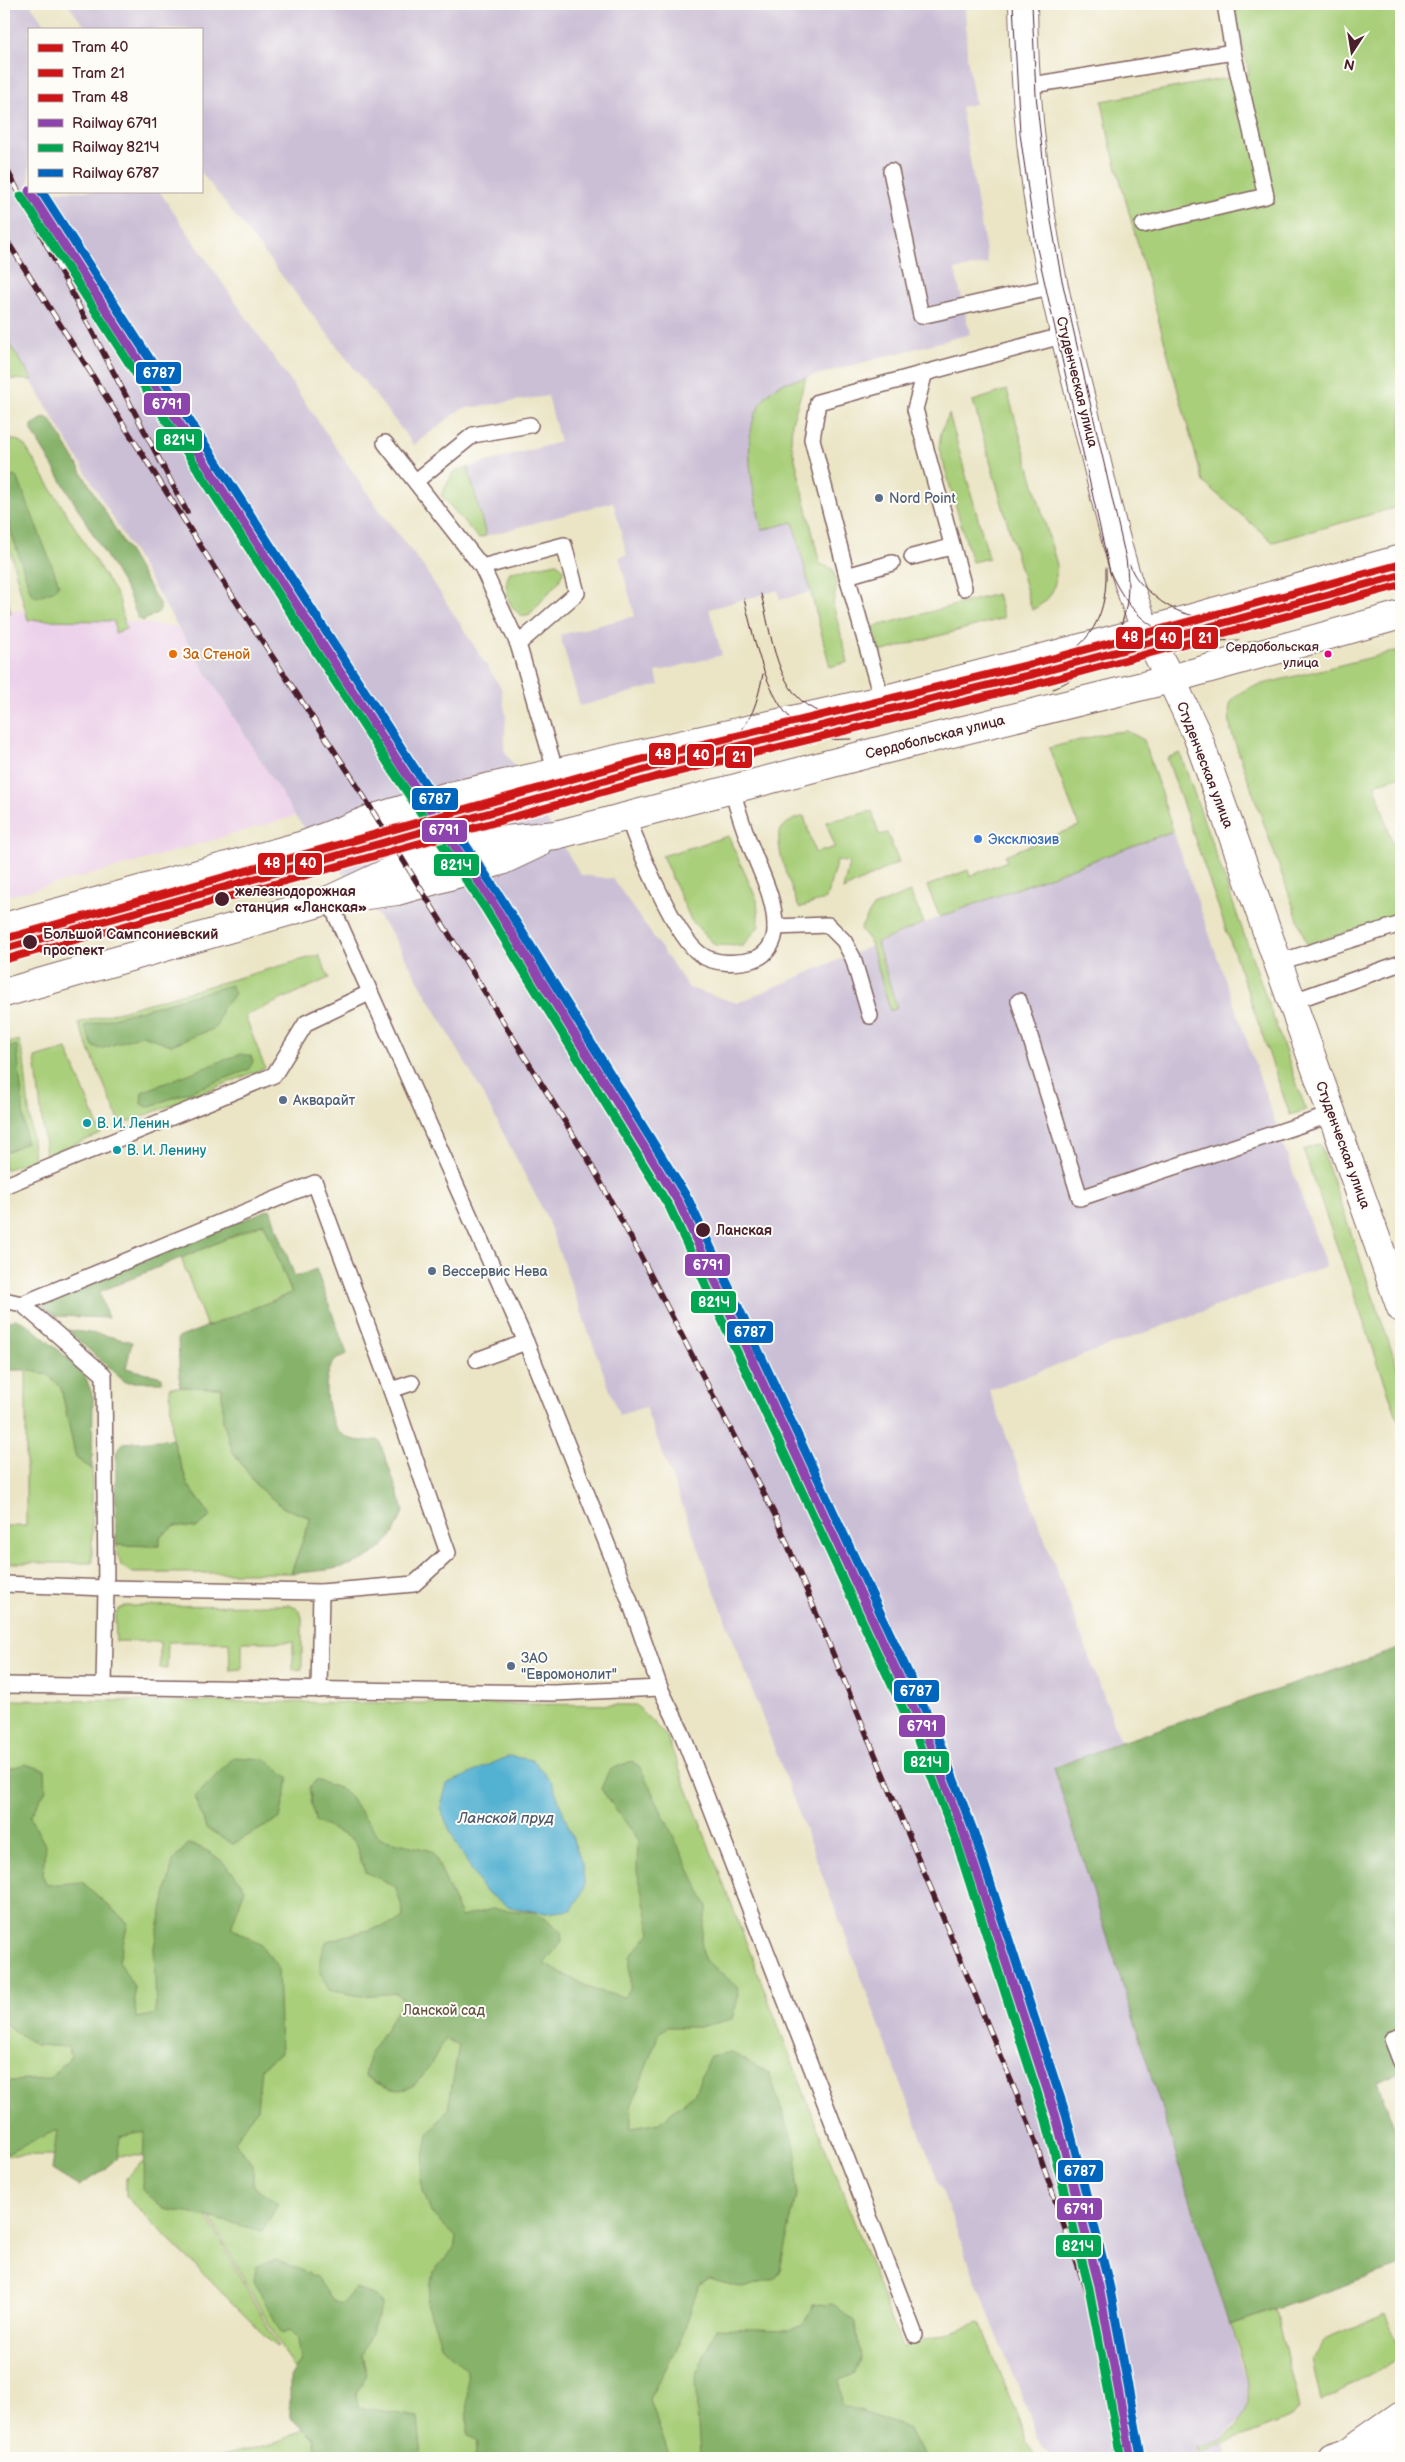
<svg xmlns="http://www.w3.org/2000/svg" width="1405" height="2462" viewBox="0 0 1405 2462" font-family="'Balsamiq Sans',sans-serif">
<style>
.built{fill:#ecd1ea}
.industrial{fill:#cbbfd5}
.green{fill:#a9cf7a;stroke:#7a7752}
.forest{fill:#86b26a;stroke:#68684a}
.water{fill:#53b1d1;stroke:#4e687e}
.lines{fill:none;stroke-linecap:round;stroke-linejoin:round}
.service-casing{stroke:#826461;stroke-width:18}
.minor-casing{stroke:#826461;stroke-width:30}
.tertiary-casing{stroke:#826461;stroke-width:30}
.secondary-casing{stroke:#826461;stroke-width:30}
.service{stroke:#fff;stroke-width:15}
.minor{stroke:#fff;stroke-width:28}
.tertiary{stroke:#fff;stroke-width:28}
.secondary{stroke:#fff;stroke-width:28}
.tram{stroke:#4a1f2b;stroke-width:1}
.rail-casing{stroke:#4a1f2b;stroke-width:5.5}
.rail{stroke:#fdfcf7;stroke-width:4;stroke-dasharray:11;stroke-linecap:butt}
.rail-1-casing{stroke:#fdfcf7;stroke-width:12}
.rail-2-casing{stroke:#fdfcf7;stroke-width:12}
.rail-3-casing{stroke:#fdfcf7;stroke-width:12}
.rail-1{stroke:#8e44ad;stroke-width:9}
.rail-2{stroke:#00a651;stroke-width:9}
.rail-3{stroke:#0065bd;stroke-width:9}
.tram-1-casing{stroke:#fdfcf7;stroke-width:11}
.tram-2-casing{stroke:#fdfcf7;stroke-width:11}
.tram-3-casing{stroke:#fdfcf7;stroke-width:11}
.tram-1{stroke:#ce1417;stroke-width:8}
.tram-2{stroke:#ce1417;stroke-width:8}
.tram-3{stroke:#ce1417;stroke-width:8}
.service-dot{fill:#5c6f8a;stroke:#fdfcf7;stroke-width:2}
.food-dot{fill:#e8710a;stroke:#fdfcf7;stroke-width:2}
.bus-dot{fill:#e5007d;stroke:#fdfcf7;stroke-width:2}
.shop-dot{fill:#3f7fe0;stroke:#fdfcf7;stroke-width:2}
.stop-dot{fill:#4a1f2b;stroke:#fdfcf7;stroke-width:2}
.culture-dot{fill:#0f9aa8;stroke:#fdfcf7;stroke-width:2}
.labels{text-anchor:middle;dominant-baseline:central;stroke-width:4;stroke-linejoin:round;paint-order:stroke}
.bus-label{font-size:13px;fill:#4a1f2b;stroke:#fdfcf7;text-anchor:end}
.street-label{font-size:14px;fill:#4a1f2b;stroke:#fdfcf7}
.service-label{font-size:14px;fill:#4e5e75;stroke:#fdfcf7;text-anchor:start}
.food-label{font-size:14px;fill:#c56008;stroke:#fdfcf7;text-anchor:start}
.shop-label{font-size:14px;fill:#366cbe;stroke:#fdfcf7;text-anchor:start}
.stop-label{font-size:14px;font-weight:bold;fill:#4a1f2b;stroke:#fdfcf7;text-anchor:start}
.culture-label{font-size:14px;fill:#0d838f;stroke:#fdfcf7;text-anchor:start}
.park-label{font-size:14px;fill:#665443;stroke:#fdfcf7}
.water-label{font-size:15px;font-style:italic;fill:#4e596d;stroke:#fdfcf7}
.line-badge{stroke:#fdfcf7;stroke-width:2}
.badge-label{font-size:14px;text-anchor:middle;font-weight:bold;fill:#fff}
</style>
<rect width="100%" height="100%" fill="#fdfcf7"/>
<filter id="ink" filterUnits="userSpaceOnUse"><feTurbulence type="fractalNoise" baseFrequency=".02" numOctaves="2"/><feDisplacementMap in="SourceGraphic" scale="10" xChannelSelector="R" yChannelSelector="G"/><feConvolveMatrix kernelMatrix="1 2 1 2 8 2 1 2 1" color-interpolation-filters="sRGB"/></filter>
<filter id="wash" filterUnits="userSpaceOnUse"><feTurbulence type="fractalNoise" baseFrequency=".0096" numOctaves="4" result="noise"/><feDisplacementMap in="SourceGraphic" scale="20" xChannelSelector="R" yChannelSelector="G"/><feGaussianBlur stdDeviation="1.12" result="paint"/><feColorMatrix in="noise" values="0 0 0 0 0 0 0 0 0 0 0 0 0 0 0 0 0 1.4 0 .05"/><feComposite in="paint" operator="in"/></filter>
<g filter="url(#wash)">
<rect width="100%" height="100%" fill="#ebe5c6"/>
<path class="built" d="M4 609 178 627 295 816 130 864 4 897Z"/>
<g class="industrial">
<path d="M4 4H30L48 29H29V191H159L380 511 423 566 501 688 506 717 504 750 581 875 613 879 689 988 737 1003 940 917 1173 831 1326 1266 989 1390 1121 1742 1054 1768 1248 2384 1245 2414 1222 2439 1229 2458H1053L1042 2448 985 2305 645 1407 619 1415 546 1216 482 1092 390 931 295 816 178 627 4 335Z"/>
<path d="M67 4H965L967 57 975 104 961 107 988 264 955 270 970 334 775 386 793 522 811 592 780 600 778 590 709 609 722 655 656 672 659 685 580 706 560 635 635 616 619 557 627 555 613 502 486 536 468 467 560 442 548 396 461 409 414 445 201 172V29H87Z"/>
</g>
<g class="green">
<path d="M1234 4H1401V506L1273 542 1203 482 1110 143 1102 101 1249 74Z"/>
<path d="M4 336 33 380 4 379Z"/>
<path d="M806 378 792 422 791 442 820 564 833 569 837 585 833 604 848 662 830 667 793 522 762 530C753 486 734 422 774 388 780 382 797 380 806 378Z"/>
<path d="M1007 390 1057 565C1055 589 1054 598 1032 610L973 401Z"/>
<path d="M949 414 989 558 972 562 939 448 941 432Z"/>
<path d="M8 439 19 441 25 446 119 599 126 629 115 633 114 621 28 620 4 527V440Z"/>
<path d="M468 467 486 536 478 538 441 495 454 471Z"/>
<path d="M557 563 564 569 559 581 530 614 523 616C507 608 502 586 510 572Z"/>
<path d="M4 585 11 613H4Z"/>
<path d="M997 594 1004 618 880 652 873 627Z"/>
<path d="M1401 650V776L1375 784 1401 874V915L1307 945 1231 731C1228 705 1226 699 1251 687Z"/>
<path d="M1127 731 1144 740 1173 831 940 917 927 886 968 870 970 876 1007 861 1005 855 1079 826 1049 748 1107 733Z"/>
<path d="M1180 753 1306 1110 1290 1115 1167 758Z"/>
<path d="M872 811 879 835 887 833 899 862 843 890 849 863 837 860 826 899 799 908C793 892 772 843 781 830 787 821 795 819 804 816L815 853 835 847 826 822Z"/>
<path d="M728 836 757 900 759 926 743 946 715 945 691 920 662 856Z"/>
<path d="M910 892 924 923 877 943 897 1008 890 1011 871 943 860 929 873 907Z"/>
<path d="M319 955 329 978 245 1016 265 1068 121 1125 78 1023Z"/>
<path d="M19 1040 24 1060 34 1160 4 1170V1044Z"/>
<path d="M67 1049 101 1134 46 1155 35 1058Z"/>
<path d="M1320 1144 1401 1377V1428L1303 1150Z"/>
<path d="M264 1223 292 1293 207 1327 181 1258Z"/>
<path d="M26 1370 47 1374 61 1388 76 1458 92 1469V1563H4V1526H26Z"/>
<path d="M170 1387 222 1388 223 1421 233 1452 258 1487 284 1508 311 1518 291 1573H134L121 1566 116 1545 159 1546 160 1536 175 1526 196 1528 211 1516 188 1485 172 1439Z"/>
<path d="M289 1605 298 1609 302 1617V1669L293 1670V1642H242V1669L230 1670 229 1642H168L167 1669 160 1668V1642L116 1641 115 1617 118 1610 125 1606Z"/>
<path d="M4 1700 636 1705 667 1737 902 2347 980 2323 1035 2458H214L279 2442 321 2419 176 2156 4 2155Z"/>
<path d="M146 2158H175L278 2346 276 2347 126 2196V2177Z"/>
<path d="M1275 2310 1299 2408 1292 2417 1199 2453 1197 2448C1205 2445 1216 2443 1223 2439 1266 2407 1244 2366 1230 2325Z"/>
<path d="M1386 2314 1401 2349V2359L1321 2401 1312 2359 1325 2339Z"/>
</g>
<g class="forest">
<path d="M45 417 51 420 160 605V611L143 621 138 618 128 593 32 431V425Z"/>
<path d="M14 476 18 479 59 584 55 590 36 597 31 593 4 510V480Z"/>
<path d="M231 985 235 994 222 1008 217 1025 213 1029 171 1045 142 1035 101 1049 93 1046 84 1026Z"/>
<path d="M17 1045 26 1143 4 1153V1049Z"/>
<path d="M240 1054 251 1056 253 1062 248 1070 148 1107 141 1104 142 1092Z"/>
<path d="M270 1209 295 1277 316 1269 347 1354C344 1356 339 1357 337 1359 318 1375 325 1428 348 1438 359 1442 368 1441 379 1440L404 1510C399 1520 395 1534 388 1541 363 1569 326 1571 291 1573L311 1518 284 1508 258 1487 233 1452 223 1421 222 1388 180 1387 178 1338 292 1293 264 1223 99 1292 108 1318 56 1316 39 1304Z"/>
<path d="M16 1319 27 1324 72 1362 86 1378 93 1397 92 1469 76 1458 61 1388 47 1374 26 1370H4V1327L6 1322Z"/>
<path d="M67 1330 104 1335 132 1342 126 1368 162 1377V1382H125Z"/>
<path d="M172 1439 188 1485 211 1516 196 1528 175 1526 160 1536V1546L116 1545V1453L123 1443Z"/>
<path d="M1401 1648V2072L1377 2081 1401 2146V2266L1230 2325 1054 1768 1121 1742Z"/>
<path d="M234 1757 266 1759 289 1778 280 1818 233 1844 206 1828 195 1797Z"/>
<path d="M632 1761 640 1767 707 1906 701 1939 704 1959 737 1986 739 1995 732 2019 699 2027H667L659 2033 631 2107V2128L659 2123 694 2094 710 2056 731 2052 769 2073 797 2154 796 2195 780 2270 774 2279 742 2288 709 2279 699 2284 680 2343 649 2399 670 2458H475L477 2441 468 2435 467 2370 442 2347 427 2303 433 2272 454 2248 456 2237 431 2213 420 2182 428 2134 448 2109 459 2045 446 2039C421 2077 415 2109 365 2076L369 2055 404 2000 396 1993 361 1996 329 1990C318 1970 316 1962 327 1941L394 1923 403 1917 402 1907 395 1886 365 1872 354 1840 315 1821 309 1788 316 1780 344 1790 381 1839 433 1851 461 1917 492 1909 535 1912 561 1931 562 1941 544 1964 594 1990 624 1997 630 1989V1956L651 1933 637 1871 638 1839 601 1789 609 1770Z"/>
<path d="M25 1764 45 1770 46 1790 30 1817 45 1845 43 1876 47 1885 82 1882 128 1923 119 1961 134 1987 136 2018 156 2014 154 1947 173 1861 188 1844C212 1848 233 1869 245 1889L231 1928 260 1944 278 1967 281 2053 261 2068 257 2109 234 2142 253 2164V2185L278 2204 263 2231 204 2216 164 2209 143 2190 144 2132 120 2137 117 2158 101 2172 78 2186 52 2170 57 2130 4 2154V2078L11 2081 49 2079 71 2056 68 2047 35 2045 4 2023V1770Z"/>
<path d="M276 2259 316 2277 332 2299 341 2304 356 2288 375 2296 383 2304 362 2355 367 2375 356 2394 358 2407 418 2417 422 2458H318L314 2439 290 2416V2378L301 2360 298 2339 289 2331 282 2334 254 2281 256 2267Z"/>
<path d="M832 2303 856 2322 860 2360 854 2374 840 2380 842 2405 910 2429 923 2455 922 2458H698L700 2456 695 2378 716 2328 789 2330 803 2325 813 2305Z"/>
</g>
<path class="water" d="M509 1756 533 1760 552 1782 582 1864 585 1887 572 1910 545 1913 510 1907 484 1891 457 1845 440 1809 447 1784Z"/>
</g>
<g filter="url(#ink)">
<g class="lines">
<defs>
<g id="service">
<path d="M1026 86 1233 52"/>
<path d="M891 171 921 316 1054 286"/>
<path d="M1143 225 1266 196 1233 52 1225 4"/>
<path d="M925 372 915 409 964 588"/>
<path d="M385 443 482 567 518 644 556 773"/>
<path d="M416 481 473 435 530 425"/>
<path d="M912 557 951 547"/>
<path d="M892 563 847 576 812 439 818 402 1065 335"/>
<path d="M482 567 564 545 577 593 518 644"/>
<path d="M847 576 882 700"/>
<path d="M628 817C638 848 675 936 700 954 714 965 739 964 755 959 768 954 776 941 775 926 775 902 764 879 755 857 746 835 738 812 732 789"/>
<path d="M775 927 828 925 844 941 853 958 870 1016"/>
<path d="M1276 963 1401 924"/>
<path d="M1019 1001 1080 1198 1333 1114"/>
<path d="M1291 1002 1401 963"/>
<path d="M4 1186 274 1075 306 1023 369 993"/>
<path d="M4 1300 22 1304 315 1183 391 1390 412 1383"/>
<path d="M22 1304 104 1375 106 1588 104 1685"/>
<path d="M477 1360 526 1342"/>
<path d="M4 1584 106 1588 321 1592 414 1584 448 1553 391 1390"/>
<path d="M4 1685 555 1693 660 1688 629 1599 526 1342 329 900"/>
<path d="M660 1688 681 1731 915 2335"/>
<path d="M319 1690 321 1592"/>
<path d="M1401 2036 1392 2039 1401 2062"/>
</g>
<path id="minor" d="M1171 679 1197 735 1401 1308"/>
<path id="tertiary" d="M1023 4C1024 83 1031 162 1045 241 1057 310 1076 379 1093 447 1112 525 1129 610 1171 679"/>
<g id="secondary">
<path d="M329 900 389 872 494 841 556 835 875 752 1171 679 1401 615"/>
<path d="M4 927 304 845 371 819 446 797 882 700 1146 631 1401 559"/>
<path d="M4 993 329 900 397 891 501 861 537 844"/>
<path d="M1348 2452 1401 2415"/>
<path d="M1332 2458 1347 2453 1401 2447"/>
</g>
</defs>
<use href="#service" class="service-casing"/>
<use href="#minor" class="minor-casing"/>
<use href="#tertiary" class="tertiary-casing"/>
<use href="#secondary" class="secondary-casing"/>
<use href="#service" class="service"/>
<use href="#minor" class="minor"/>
<use href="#tertiary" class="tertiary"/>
<use href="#secondary" class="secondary"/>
<g class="tram">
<path d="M1013 4 1020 134 1036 244 1110 572C1139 634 1175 644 1239 640"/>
<path d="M1032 4 1036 95 1048 204 1061 276 1126 559C1135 624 1112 661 1053 689"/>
<path d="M1130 565C1133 576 1142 586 1151 593 1178 619 1210 620 1246 618"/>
<path d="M761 594C772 635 776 697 822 713 832 717 845 717 856 718"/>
<path d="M744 599C756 643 770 732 828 739 835 740 843 739 851 739"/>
<path d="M1034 674C1084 651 1108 625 1106 568"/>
<path d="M725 750C751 721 755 712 763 674"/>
</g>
<defs>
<g id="rail">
<path d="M4 164 187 512"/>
<path d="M4 236 224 583 351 776 588 1159 638 1251 776 1517 1029 2124 1116 2377"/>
</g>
</defs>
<use href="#rail" class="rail-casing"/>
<use href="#rail" class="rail"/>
<defs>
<path id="rail-1" d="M29 191 403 769 493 903 679 1203 927 1737 965 1837 1056 2117 1099 2286 1131 2458"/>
<path id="rail-2" d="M21 196 395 774 485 908 670 1208 918 1741 956 1840 1046 2120 1089 2288 1121 2458"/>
<path id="rail-3" d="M41 191 411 763 501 898 688 1199 936 1733 974 1833 1066 2115 1109 2284 1141 2456"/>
</defs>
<use href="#rail-1" class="rail-1-casing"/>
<use href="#rail-2" class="rail-2-casing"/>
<use href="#rail-3" class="rail-3-casing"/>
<use href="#rail-1" class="rail-1"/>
<use href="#rail-2" class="rail-2"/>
<use href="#rail-3" class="rail-3"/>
<defs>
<path id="tram-1" d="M4 949 653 767 1034 674 1401 575"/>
<path id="tram-2" d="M7 959 656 777 1036 684 1401 585"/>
<path id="tram-3" d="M4 939 650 757 1032 664 1398 565"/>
</defs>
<use href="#tram-1" class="tram-1-casing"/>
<use href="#tram-2" class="tram-2-casing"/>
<use href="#tram-3" class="tram-3-casing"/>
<use href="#tram-1" class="tram-1"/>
<use href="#tram-2" class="tram-2"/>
<use href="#tram-3" class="tram-3"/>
</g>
</g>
<g class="service-dot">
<circle cx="879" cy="498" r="5"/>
<circle cx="283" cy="1100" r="5"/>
<circle cx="432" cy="1271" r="5"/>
<circle cx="511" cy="1666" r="5"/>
</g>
<circle class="food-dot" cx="173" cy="654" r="5"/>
<circle class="bus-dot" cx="1328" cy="654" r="4.5"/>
<circle class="shop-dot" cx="978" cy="839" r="5"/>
<g class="stop-dot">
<circle cx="222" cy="899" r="8"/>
<circle cx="30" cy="942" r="8"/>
<circle cx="703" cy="1230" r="8"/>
</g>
<g class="culture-dot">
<circle cx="87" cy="1123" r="5"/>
<circle cx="117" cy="1150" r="5"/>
</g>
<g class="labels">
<g class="bus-label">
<text x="1319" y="647">Сердобольская<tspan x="1319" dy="16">улица</tspan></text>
</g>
<g class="street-label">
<text transform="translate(1077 382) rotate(76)">Студенческая улица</text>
<text transform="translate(935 737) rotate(-14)">Сердобольская улица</text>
<text transform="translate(1205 765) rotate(69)">Студенческая улица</text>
<text transform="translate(1343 1145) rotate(70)">Студенческая улица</text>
</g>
<g class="service-label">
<text x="889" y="498">Nord Point</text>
<text x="293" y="1100">Акварайт</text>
<text x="442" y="1271">Вессервис Нева</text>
<text x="521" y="1658">ЗАО<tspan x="521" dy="16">"Евромонолит"</tspan></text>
</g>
<g class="food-label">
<text x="183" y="654">За Стеной</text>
</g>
<g class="shop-label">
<text x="988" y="839">Эксклюзив</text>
</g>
<g class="stop-label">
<text x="235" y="891">железнодорожная<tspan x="235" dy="16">станция «Ланская»</tspan></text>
<text x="43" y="934">Большой Сампсониевский<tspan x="43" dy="16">проспект</tspan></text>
<text x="716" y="1230">Ланская</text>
</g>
<g class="culture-label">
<text x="97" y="1123">В. И. Ленин</text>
<text x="127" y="1150">В. И. Ленину</text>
</g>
<g class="park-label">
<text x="444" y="2010">Ланской сад</text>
</g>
<g class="water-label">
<text x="506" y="1818">Ланской пруд</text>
</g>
</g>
<g class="line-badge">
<rect x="135" y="361" width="47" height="24" rx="5" fill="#0065bd"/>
<rect x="143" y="392" width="48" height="24" rx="5" fill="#8e44ad"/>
<rect x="155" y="428" width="48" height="24" rx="5" fill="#00a651"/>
<rect x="1115" y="626" width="29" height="24" rx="5" fill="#ce1417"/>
<rect x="1154" y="626" width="29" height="24" rx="5" fill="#ce1417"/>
<rect x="1191" y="626" width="28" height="24" rx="5" fill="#ce1417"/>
<rect x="648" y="742" width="29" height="24" rx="5" fill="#ce1417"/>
<rect x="686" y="743" width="29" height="24" rx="5" fill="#ce1417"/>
<rect x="724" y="745" width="29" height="24" rx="5" fill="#ce1417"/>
<rect x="411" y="787" width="48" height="24" rx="5" fill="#0065bd"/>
<rect x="421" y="819" width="47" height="24" rx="5" fill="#8e44ad"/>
<rect x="257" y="852" width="29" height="24" rx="5" fill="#ce1417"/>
<rect x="294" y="852" width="29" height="24" rx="5" fill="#ce1417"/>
<rect x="433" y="853" width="47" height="24" rx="5" fill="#00a651"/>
<rect x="684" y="1253" width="47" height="24" rx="5" fill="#8e44ad"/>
<rect x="690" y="1290" width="47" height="24" rx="5" fill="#00a651"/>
<rect x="726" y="1320" width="48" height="24" rx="5" fill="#0065bd"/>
<rect x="893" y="1679" width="47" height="24" rx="5" fill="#0065bd"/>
<rect x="898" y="1714" width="48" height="24" rx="5" fill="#8e44ad"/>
<rect x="903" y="1750" width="47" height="24" rx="5" fill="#00a651"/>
<rect x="1057" y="2159" width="47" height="24" rx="5" fill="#0065bd"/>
<rect x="1056" y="2197" width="47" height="24" rx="5" fill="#8e44ad"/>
<rect x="1055" y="2234" width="47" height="24" rx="5" fill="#00a651"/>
</g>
<g class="badge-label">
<text x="159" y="378">6787</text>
<text x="167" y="409">6791</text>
<text x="179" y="445">821Ч</text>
<text x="1130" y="642">48</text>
<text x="1168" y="643">40</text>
<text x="1205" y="643">21</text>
<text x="663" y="759">48</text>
<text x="701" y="760">40</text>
<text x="739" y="762">21</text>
<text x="435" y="804">6787</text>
<text x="444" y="835">6791</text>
<text x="272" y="868">48</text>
<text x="308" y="868">40</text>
<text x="456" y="870">821Ч</text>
<text x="708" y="1270">6791</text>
<text x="714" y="1307">821Ч</text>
<text x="750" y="1337">6787</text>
<text x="916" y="1696">6787</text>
<text x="922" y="1731">6791</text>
<text x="926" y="1767">821Ч</text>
<text x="1080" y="2176">6787</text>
<text x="1079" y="2214">6791</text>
<text x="1078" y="2251">821Ч</text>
</g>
<rect width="1405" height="2462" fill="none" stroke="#fdfcf7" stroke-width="20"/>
<rect x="28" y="28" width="175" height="165" fill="#fdfcf7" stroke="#b5a4a5"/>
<rect x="38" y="44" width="25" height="8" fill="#ce1417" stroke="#b5a4a5"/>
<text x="72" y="52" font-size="15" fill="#4a1f2b">Tram 40</text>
<rect x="38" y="69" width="25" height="8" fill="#ce1417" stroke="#b5a4a5"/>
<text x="72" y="78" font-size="15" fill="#4a1f2b">Tram 21</text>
<rect x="38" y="94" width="25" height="8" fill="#ce1417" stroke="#b5a4a5"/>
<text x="72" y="102" font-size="15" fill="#4a1f2b">Tram 48</text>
<rect x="38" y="119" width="25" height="8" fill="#8e44ad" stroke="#b5a4a5"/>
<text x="72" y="128" font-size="15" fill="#4a1f2b">Railway 6791</text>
<rect x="38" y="144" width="25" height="8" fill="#00a651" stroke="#b5a4a5"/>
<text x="72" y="152" font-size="15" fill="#4a1f2b">Railway 821Ч</text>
<rect x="38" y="169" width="25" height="8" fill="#0065bd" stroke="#b5a4a5"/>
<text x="72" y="178" font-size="15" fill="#4a1f2b">Railway 6787</text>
<g transform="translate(1352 52) rotate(192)" stroke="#fdfcf7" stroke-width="4" paint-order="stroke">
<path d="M0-4L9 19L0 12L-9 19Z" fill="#4a1f2b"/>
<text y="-8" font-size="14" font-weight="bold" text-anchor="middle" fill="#4a1f2b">N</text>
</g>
</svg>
